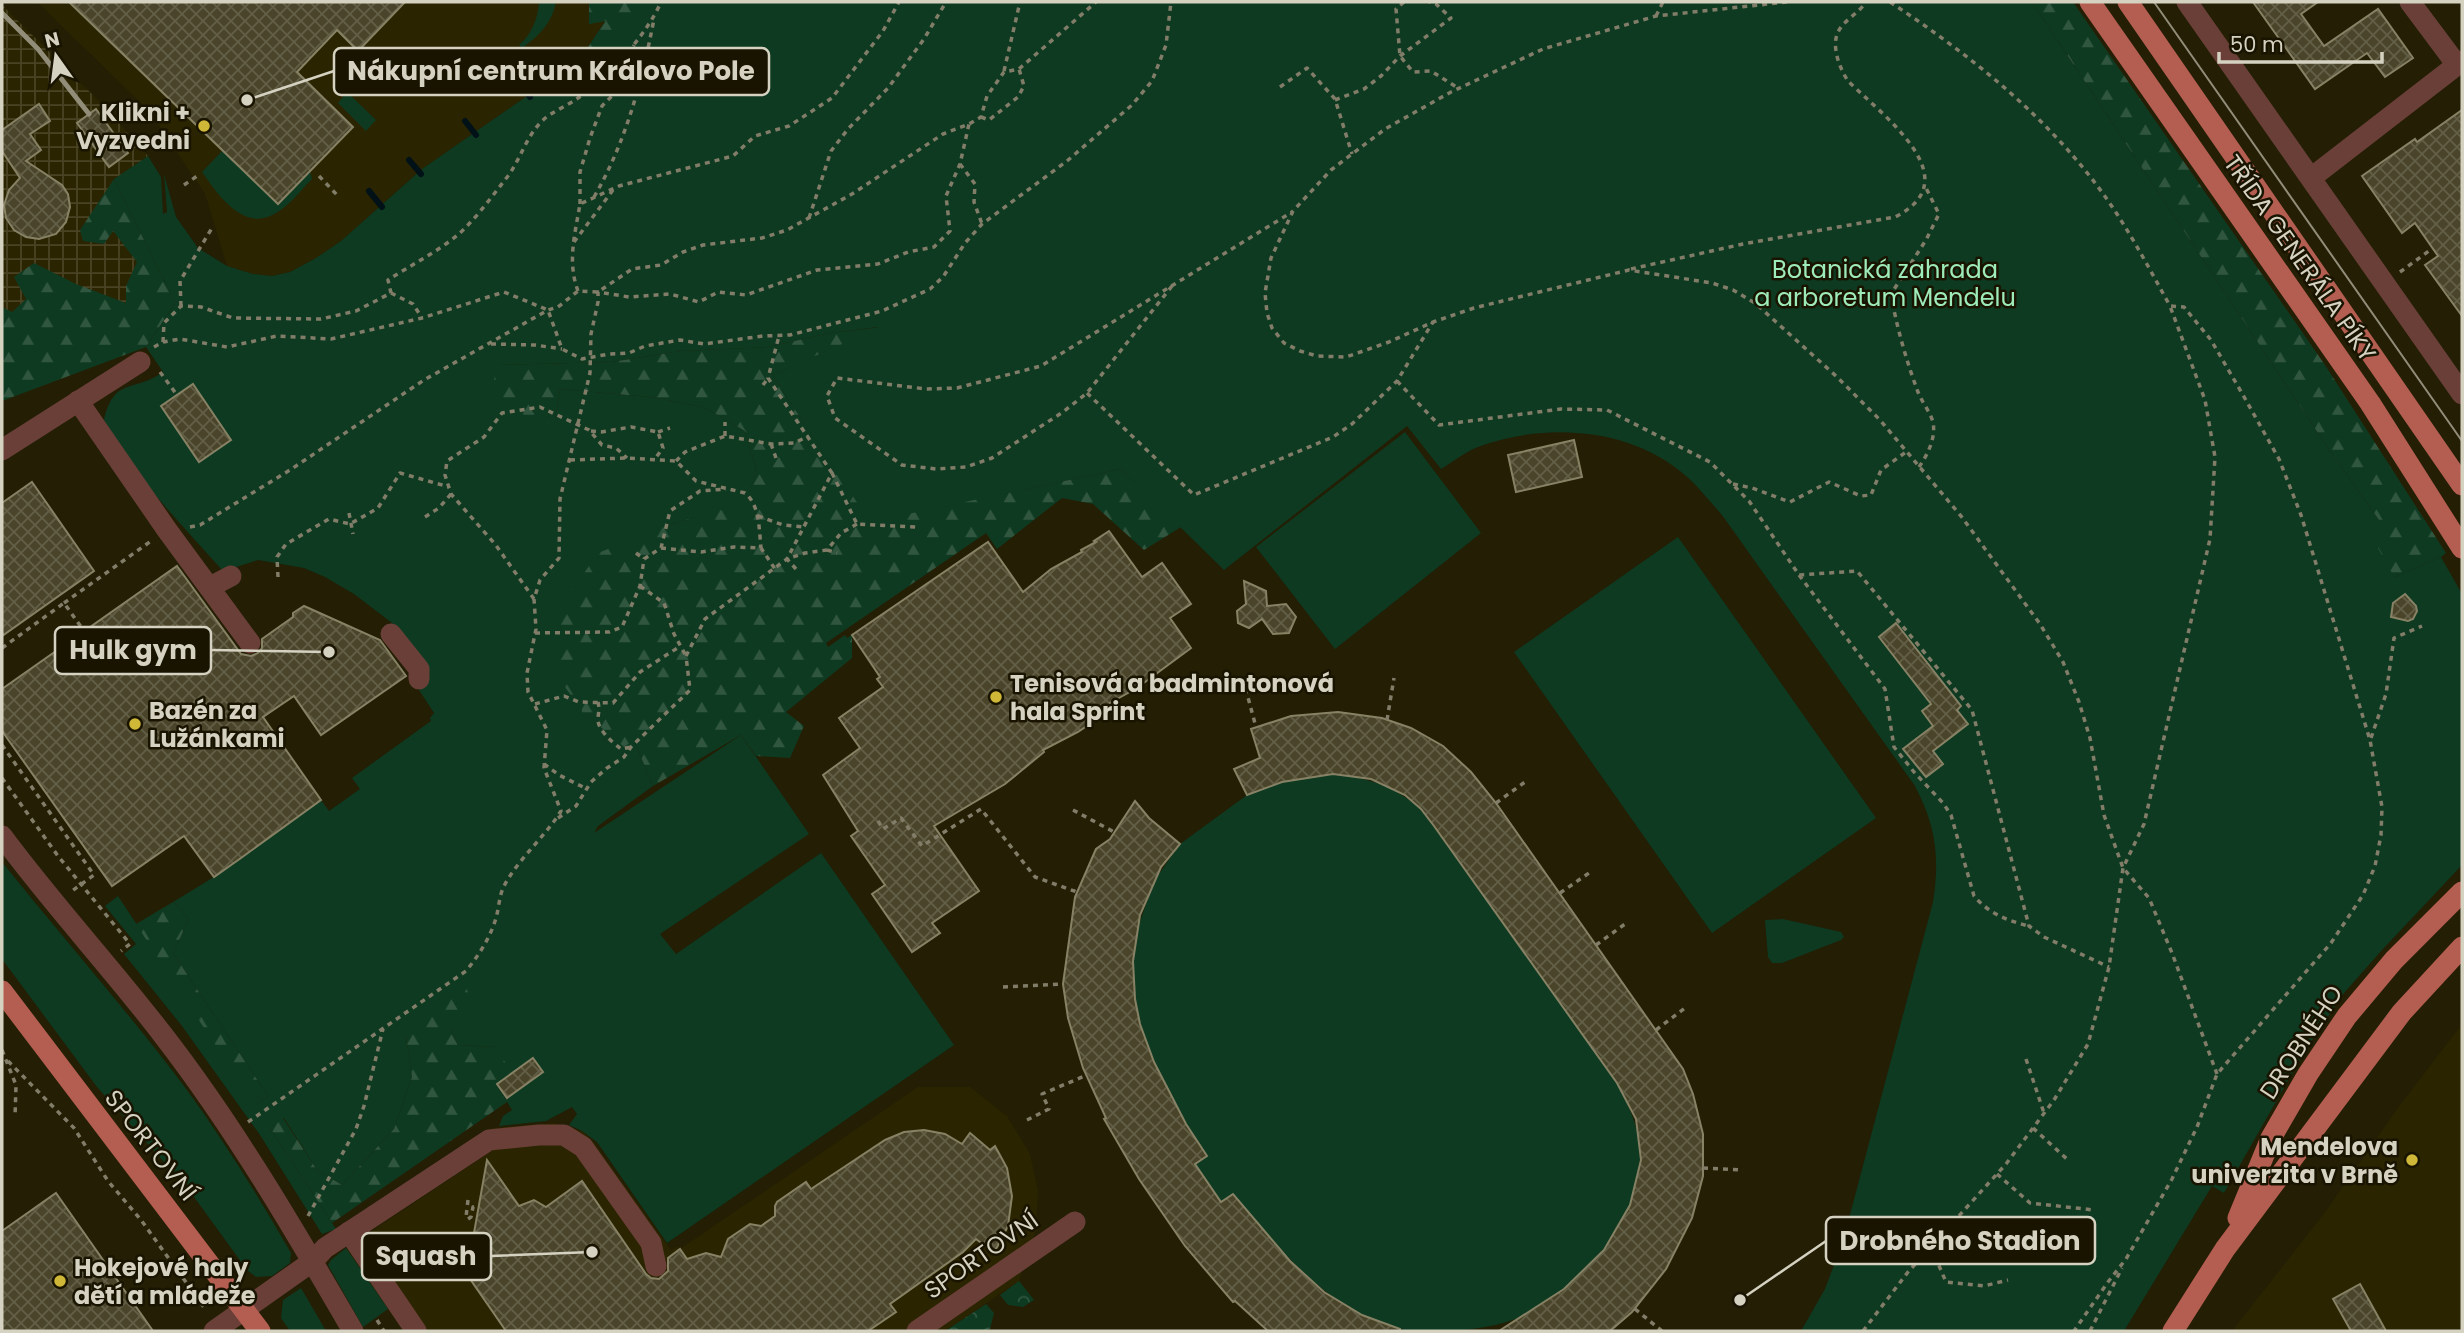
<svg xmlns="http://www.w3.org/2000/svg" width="2464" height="1333" viewBox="0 0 2464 1333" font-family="Poppins,sans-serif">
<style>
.built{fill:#2b2401}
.industrial{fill:url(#industrial-grid)}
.green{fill:#0e3a21}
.forest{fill:url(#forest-firs)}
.park{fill:url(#park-crowns)}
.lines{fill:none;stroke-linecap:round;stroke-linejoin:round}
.stream{stroke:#001217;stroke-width:6}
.building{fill:url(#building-cross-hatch);stroke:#878265;stroke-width:2}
.path{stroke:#817d68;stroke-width:3.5;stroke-dasharray:5 5;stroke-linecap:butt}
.minor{stroke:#693f38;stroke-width:21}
.major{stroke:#b45d51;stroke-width:21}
.tram{stroke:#918d79;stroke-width:2}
.rail{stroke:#918d79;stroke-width:5}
.poi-dot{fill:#cfb837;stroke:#191400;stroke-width:2.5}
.labels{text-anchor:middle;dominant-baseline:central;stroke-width:5;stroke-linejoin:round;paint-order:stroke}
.poi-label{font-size:24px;font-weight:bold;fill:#d5d2c2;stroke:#191400;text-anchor:start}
.street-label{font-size:24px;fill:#d5d2c2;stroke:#191400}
.park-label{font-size:24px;fill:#9debb8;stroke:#191400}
.leader{fill:none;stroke:#d5d2c2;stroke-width:2.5}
.callout-dot{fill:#d5d2c2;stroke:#191400;stroke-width:2.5}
.callout{fill:#191400;stroke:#d5d2c2;stroke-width:2.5}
.callout-label{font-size:26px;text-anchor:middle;font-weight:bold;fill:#d5d2c2}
</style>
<defs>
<pattern id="industrial-grid" width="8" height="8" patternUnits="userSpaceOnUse" patternTransform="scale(1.75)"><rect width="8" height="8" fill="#2b2401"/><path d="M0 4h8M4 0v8" fill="none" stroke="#494324"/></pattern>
<pattern id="forest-firs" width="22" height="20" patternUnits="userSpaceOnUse" patternTransform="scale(1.75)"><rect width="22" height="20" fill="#0e3a21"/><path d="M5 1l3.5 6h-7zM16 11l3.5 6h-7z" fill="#305640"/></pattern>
<pattern id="park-crowns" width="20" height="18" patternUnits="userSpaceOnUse" patternTransform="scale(1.75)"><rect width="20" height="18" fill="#0e3a21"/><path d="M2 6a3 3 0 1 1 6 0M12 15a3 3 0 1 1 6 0" fill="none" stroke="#305640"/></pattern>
<pattern id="building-cross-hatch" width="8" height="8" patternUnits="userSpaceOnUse" patternTransform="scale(1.75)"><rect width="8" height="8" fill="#4a452a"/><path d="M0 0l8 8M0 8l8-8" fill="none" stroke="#635f47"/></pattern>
</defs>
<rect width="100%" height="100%" fill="#231e04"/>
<g class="built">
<path d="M37 2H589V24L607 19 580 59 422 169 341 241 316 258 290 272 272 276 253 274 227 266 205 194 149 111Z"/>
<path d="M2462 1024V1331H2232L2326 1211 2397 1109Z"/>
<path d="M918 1087H970L1007 1116 1030 1154 1038 1191 1036 1230 1019 1281 945 1331H403L346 1248 495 1149 492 1128 554 1123 582 1131 593 1141 671 1250 678 1246 680 1249Z"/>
</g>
<path class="industrial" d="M2 5 101 103 148 156 114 180 175 303 2 373Z"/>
<g class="green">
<path d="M539 2H556C552 23 539 36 522 48L519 45C532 34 538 18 539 2Z"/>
<path d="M589 2H2032L2330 451 2379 520 2394 577 2441 557 2462 594V865L2382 950 2344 993 2306 1049 2224 1193 2212 1186 2124 1331H1801L1825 1289 1843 1241 1933 902C1940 858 1936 826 1915 786L1722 515C1710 502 1699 487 1686 476 1631 427 1544 422 1478 447 1465 452 1453 462 1441 469L1407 426 1224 570 1121 469 870 523 772 375 878 327 830 333 768 347 681 351 611 362 496 365 555 419 560 389 651 397 704 407 745 431 756 468 748 503 668 525 580 699 583 712 603 729V741L611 735 634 740 653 786 598 826 594 833 741 735 809 834 660 934 676 954 821 853 954 1045 667 1243 597 1142 582 1131 569 1125 577 1114 572 1107 546 1121 499 1126 503 1116 512 1110 495 1083 496 1047 458 1045 450 1028 406 1036 412 1077 394 1129 342 1185 317 1170 284 1118 270 1128 336 1229 322 1234 260 1135 182 1026 124 954 136 944 105 906 118 896 256 1105 268 1096 173 953 189 919 173 902 214 877 321 800 329 811 360 789 352 778 431 721 430 718 434 713 419 690 423 676 396 626 354 594 325 577 304 568 258 560 223 571C180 523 135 478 104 420 114 376 134 393 163 372L146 347 175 303 114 179 148 156 161 177 163 214 167 212 164 174 176 217 198 248 227 266 253 274 272 276 290 272 316 258 341 241 422 169 580 59 606 20 589 24Z"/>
<path d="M347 92 376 120 366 131 338 103Z"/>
<path d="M222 151 277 204 310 171 312 179C301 190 290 205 276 213 244 233 218 195 202 172Z"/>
<path d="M1405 432 1481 533 1335 649 1256 547Z"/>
<path d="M1678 537 1876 818 1712 933 1514 652Z"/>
<path d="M1333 774C1370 779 1391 784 1421 809L1617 1083C1630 1109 1640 1128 1640 1158 1640 1165 1638 1172 1636 1179 1634 1187 1633 1197 1630 1205 1614 1247 1562 1299 1520 1317 1489 1331 1439 1333 1405 1330 1329 1314 1281 1250 1233 1194L1221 1202 1195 1164 1186 1124 1154 1062 1140 1024 1135 999 1133 961 1136 933 1154 881 1180 844 1247 795 1282 782Z"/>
<path d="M2 862C62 937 126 1009 184 1086 223 1139 258 1196 291 1253L290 1263 272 1276 256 1277 247 1270 189 1190 97 1087 2 959Z"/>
<path d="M1783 919 1841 932 1844 937 1841 940 1782 963H1772L1768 957 1765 920Z"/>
<path d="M346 1248 388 1309 363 1327 328 1265 331 1260Z"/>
<path d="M301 1288 326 1331H290L281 1318 283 1300Z"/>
</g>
<g class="forest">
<path d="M589 2H627L636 11 616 23 625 33 586 70 615 78 609 90 588 84 561 90 542 85 580 59 606 21 589 24Z"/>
<path d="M2032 2H2073L2325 365 2446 553 2441 557 2394 577 2378 548 2381 536 2379 520 2330 451Z"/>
<path d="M114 179 175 303 146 347 2 401V307L12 312 26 299 14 277 34 263 76 284 126 303V286L137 262 113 231 104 244 83 241 80 230Z"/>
<path d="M881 327 772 375 870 522 1121 469 1181 527 1144 550 1093 504 1062 498 997 549 986 533 826 643 828 647 845 635 847 638 852 635V658L786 712 804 726 790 758 756 756 741 735 653 786 634 740 624 747 611 735 603 741 598 733 603 729 582 712 580 699 571 695 553 672 564 602 598 553 668 525 748 502 756 468 745 431 704 407 651 397 560 389 555 419 540 426 508 404 493 390 496 365 611 362 681 351 768 347 830 333Z"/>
<path d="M173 902 189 919 173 953 268 1096 255 1106 136 924Z"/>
<path d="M465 986 476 1008 450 1028 458 1045 496 1047 511 1072 495 1083 507 1102 332 1223 270 1128 283 1118 317 1170 342 1185 394 1129 412 1077 406 1036 445 997Z"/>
</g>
<g class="park">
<path d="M1019 1281 1034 1300 1023 1307 1008 1305 1000 1295Z"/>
<path d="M986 1304 994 1313 990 1329 987 1331H945Z"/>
</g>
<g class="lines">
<g class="stream">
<path d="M519 83 530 97"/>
<path d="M465 121 476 135"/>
<path d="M409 160 421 174"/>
<path d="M369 191 382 207"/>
</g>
</g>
<g class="building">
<path d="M69 2H405L358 51 337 30 297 72 353 127 278 204Z"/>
<path d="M2253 2H2318L2301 14 2324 46 2378 9 2413 58 2385 77 2367 53 2315 89Z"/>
<path d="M39 104 50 121 30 134 41 150 26 161 62 185 68 194 70 207 66 222 56 234 39 239 26 237 14 230 6 218 4 205 9 190 20 178 2 151V130Z"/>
<path d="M96 109 128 153 109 167 77 123Z"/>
<path d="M2462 110V316L2425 265 2438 256 2415 223 2402 233 2362 176 2415 139 2417 142Z"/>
<path d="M193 384 231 440 199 462 161 406Z"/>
<path d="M1574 440 1582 477 1516 492 1508 455Z"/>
<path d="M32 482 94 571 2 636V503Z"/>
<path d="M1109 531 1142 577 1162 563 1191 604 1170 618 1191 648 1137 688 1110 703 1113 707 1098 715 1100 717 1078 732 1043 750 1044 752 1005 784 934 826 979 891 932 923 940 933 912 952 872 894 885 885 851 836 858 831 823 775 860 748 839 718 883 687 877 679 880 677 852 635 988 542 1023 592 1051 569 1082 552 1081 550 1096 542 1094 541Z"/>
<path d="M177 566 241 654 251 656 258 653 262 648V639L293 617V613L304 606 380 640 406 676 321 735 294 696 263 717 321 800 241 858 214 877 184 836 112 886 2 731V689Z"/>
<path d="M1244 581 1266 591 1267 606 1286 604 1296 617 1289 633 1273 634 1262 619 1249 628 1238 623 1237 611 1246 604Z"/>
<path d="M2405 594 2416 606 2417 611 2413 619 2408 621 2391 617 2393 603Z"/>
<path d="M1896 623 1961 706 1957 710 1968 724 1933 751 1943 764 1926 777 1903 749 1933 726 1922 711 1931 704 1879 637Z"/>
<path d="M1338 712 1382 718 1411 728 1443 746 1471 772 1496 803 1683 1069 1693 1094 1703 1134V1176L1692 1218 1666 1269 1632 1312 1610 1331H1499L1564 1289 1604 1250 1630 1205 1641 1160 1636 1119 1617 1083 1434 826 1421 809 1405 795 1371 779 1333 774 1282 782 1247 795 1234 769 1260 758 1251 729 1291 716Z"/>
<path d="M1135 801 1149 818 1180 844 1161 867 1140 915 1133 961 1135 999 1140 1024 1154 1062 1186 1124 1207 1156 1195 1164 1221 1202 1233 1194 1290 1261 1324 1292 1362 1315 1400 1329V1331H1268L1235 1301 1233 1302 1185 1246 1139 1179 1104 1119 1106 1118 1083 1068 1068 1018 1063 984 1075 897 1096 849 1110 839Z"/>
<path d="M533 1058 543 1072 507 1098 497 1084Z"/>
<path d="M924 1130 945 1134 962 1144 970 1133 990 1150 995 1146 1007 1168 1012 1196 1008 1226 994 1253 976 1239 963 1252 890 1304 896 1312 868 1331H506L450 1250 474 1233 487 1160 519 1206 534 1200 546 1207 582 1181 646 1274 651 1278 659 1279 668 1271V1258L680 1249 687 1259 706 1253 721 1257 728 1239 750 1224 761 1226 775 1216V1206L777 1202 806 1182 811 1189 885 1140 904 1132Z"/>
<path d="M56 1193 153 1331H2V1231Z"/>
<path d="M2360 1284 2386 1331H2351L2333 1299Z"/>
</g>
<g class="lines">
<g class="path">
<path d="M1404 2 1396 9 1400 56 1413 72 1431 71 1458 88"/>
<path d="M1787 2 1656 16 1543 49 1451 92 1385 129 1331 170 1293 211 1271 258 1265 293 1267 313 1272 328 1284 343 1300 351 1317 356 1346 357 1389 342 1433 322 1474 308 1629 270 1712 283 1733 290 1755 303 1836 376 1880 420 1961 516 2040 624 2063 662 2079 702 2090 738 2104 815 2123 868 2149 898 2172 953 2217 1074"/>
<path d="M1890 2C1970 55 2047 116 2104 195 2129 230 2149 268 2170 306L2184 307 2211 340 2243 395 2279 459 2301 515 2370 740 2382 807 2381 835 2375 866 2363 895 2331 943 2217 1074 2197 1127 2172 1179 2126 1259 2108 1282 2074 1331"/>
<path d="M1656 16 1663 2"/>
<path d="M1004 71 1020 2"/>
<path d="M1280 87 1307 68 1335 99 1352 154"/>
<path d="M1335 100 1364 89 1381 76 1400 56 1451 18 1436 4 1429 2"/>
<path d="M981 117 989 120 1018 97 1024 86 1019 69"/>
<path d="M960 164 975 184 974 202 982 224"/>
<path d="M319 176 338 196"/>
<path d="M184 185 200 174"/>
<path d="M594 197C626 142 642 81 654 19"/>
<path d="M580 204V172L590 138 602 106 613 95 634 45"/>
<path d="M809 218 831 151 848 129 888 88 924 39 946 2"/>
<path d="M574 242 613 190"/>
<path d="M1631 269 1743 244 1895 217C1971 179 1882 115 1848 81 1840 69 1831 47 1838 32 1844 20 1859 13 1866 2"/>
<path d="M2400 272 2433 248"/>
<path d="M1172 286 1087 393 1063 412 992 458 966 467 936 469 902 465 835 418 827 396 837 378 926 389 957 388 1041 366 1292 212"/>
<path d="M578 291C567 262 575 234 580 204L619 186 733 156 755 136 789 126 832 98 883 31 899 2"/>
<path d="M391 293 413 304 422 318"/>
<path d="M181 306 180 281 212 228"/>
<path d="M163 342 164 323 181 306 201 307 233 318 321 319 356 311 391 293 388 280C411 265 439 251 460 233 478 216 493 195 508 176 521 158 526 137 542 121 551 112 567 106 578 98 609 76 646 36 661 2"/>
<path d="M491 344 535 345 562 349"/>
<path d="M154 347 163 342 180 339 227 347 277 336 331 339 422 318 504 292 548 310 562 349 582 359 609 354 629 353 645 346 680 340 704 344 763 336 790 335 882 311 930 289 943 277 965 243 982 224 1067 161 1132 105 1152 81 1166 45 1171 2"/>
<path d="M160 372 177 395"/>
<path d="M1397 381 1439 425 1561 409 1607 410 1710 462 1749 501 1799 575 1857 571 1972 710 2029 926 2044 937 2109 967"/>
<path d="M763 385 768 378"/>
<path d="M1087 393 1194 495 1333 437 1352 424 1397 381 1433 322"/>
<path d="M591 431 601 432 631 427 658 432 663 448 654 460"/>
<path d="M658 432 670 428"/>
<path d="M725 436V422"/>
<path d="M771 444 776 458"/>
<path d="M570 460 627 458 676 461 696 481 745 493C760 505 759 530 761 548"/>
<path d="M676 461 685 452 725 436 771 444 794 443 809 436"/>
<path d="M1919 467C1928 454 1936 438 1933 422 1930 412 1922 402 1918 392 1907 363 1896 325 1891 294L1926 240 1939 214 1926 188"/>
<path d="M832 473 857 524 916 527"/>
<path d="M1733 484 1752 488 1790 502 1829 482 1861 496 1871 495 1881 470 1906 452"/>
<path d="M349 513 353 534"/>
<path d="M758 516 783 525 803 527"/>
<path d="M425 517 439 508 451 494"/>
<path d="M190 527 200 525 290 470 424 380 548 310 558 307 578 291 598 292 632 269 661 265 683 252 703 245 762 238 787 230 852 194 943 134 969 124 981 117 987 96 1004 72 1019 69 1096 2"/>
<path d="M661 548 701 552 734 547 761 548 775 569"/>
<path d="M827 550 837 553"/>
<path d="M636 553 644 559"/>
<path d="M796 569 787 559 805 553 827 550 841 533 857 524"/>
<path d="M1799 575 1885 689 1894 747 1914 772 1943 803 1951 815 1974 896C1988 913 2008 921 2029 926"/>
<path d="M278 577 277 557 286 544 329 519 350 524 378 508 400 473 449 487"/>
<path d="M640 586 664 603 674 634 686 656"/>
<path d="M534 599 495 544 451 494 445 475 447 461 484 437 502 413 540 407 589 430 602 445 616 448 627 458"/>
<path d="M64 603 151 541"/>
<path d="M535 633 609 632 622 627 640 586 644 559 661 548 670 511 700 491 726 489"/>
<path d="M2 648 64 603 84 631"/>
<path d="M1243 679 1256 727"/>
<path d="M598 702C600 710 598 713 598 720 598 730 613 743 621 749L631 747"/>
<path d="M535 704 564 696 579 702 613 703 640 672 679 647"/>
<path d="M1387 720 1394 678"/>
<path d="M2371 738 2386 694 2394 638 2422 626"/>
<path d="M2 745 94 875 72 891"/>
<path d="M544 764 559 775 587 789"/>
<path d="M2 778 58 856 130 944 121 951"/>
<path d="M1496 803 1525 782"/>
<path d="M1073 810 1114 832"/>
<path d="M558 818 576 806 591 782 607 768 624 757 631 747 690 690 686 656 705 619 787 559 832 473 768 378 779 336"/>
<path d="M878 821 883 829 901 818 922 846 981 809 1035 877 1077 892"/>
<path d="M1560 893 1589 873"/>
<path d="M1596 945 1625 924"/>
<path d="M1003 987 1063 984"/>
<path d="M1656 1030 1685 1008"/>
<path d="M2 1050 16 1085 15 1117"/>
<path d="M2026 1059 2044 1113"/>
<path d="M8 1061 74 1128 108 1181 141 1220 206 1310"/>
<path d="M1027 1120 1049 1109 1042 1094 1087 1075"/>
<path d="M248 1122 466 971C479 955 490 938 496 918 499 908 499 896 504 886 519 858 544 838 561 811L544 768 547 730 528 692 527 673 536 629 534 599 540 580 559 558 560 499 590 373 591 334 598 302V292L629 297 670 294 699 302 718 292 746 295 817 270 878 264 908 252 934 247 950 231 946 196 960 164 969 124"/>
<path d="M2033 1128 2068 1160"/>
<path d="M1703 1168 1743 1170"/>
<path d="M1997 1174 2030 1203 2094 1210"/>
<path d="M468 1200 466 1217 468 1219 471 1217 473 1207 479 1205"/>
<path d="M308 1216 356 1129 364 1106 383 1029"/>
<path d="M1931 1247 1946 1282 1984 1286 2008 1280"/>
<path d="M1635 1309 1662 1331"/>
<path d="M377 1320 384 1331"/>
<path d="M1863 1331 1908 1272 2006 1164 2054 1100 2088 1044 2109 967 2123 868 2144 824 2210 539 2215 457 2205 400 2170 306"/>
<path d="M2090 1331 2122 1268"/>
</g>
<g class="minor">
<path d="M2187 2 2462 394"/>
<path d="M2410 2 2457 65"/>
<path d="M2311 178 2462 61"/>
<path d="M78 401 167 530 250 643"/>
<path d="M2 450 140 362"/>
<path d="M210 587 231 576"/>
<path d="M391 634 419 669V679"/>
<path d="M2 836C53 905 111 967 163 1035 235 1128 295 1231 353 1331"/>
<path d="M349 1232 416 1331"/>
<path d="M214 1331 313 1261 325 1248 489 1140 539 1135H564L583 1147 651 1243 656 1266"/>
<path d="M917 1331 1075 1222"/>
</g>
<g class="major">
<path d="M2090 2 2370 403 2462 548"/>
<path d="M2128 2 2462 485"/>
<path d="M2 991 260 1331"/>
<path d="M2238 1218 2271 1138 2308 1074 2347 1016 2394 960 2462 892"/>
<path d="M2173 1331 2225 1249 2402 1012 2462 947"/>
</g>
<path class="tram" d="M2154 2 2462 441"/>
<path class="rail" d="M2 13 38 49 89 114"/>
</g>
<g class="poi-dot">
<circle cx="204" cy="126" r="7"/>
<circle cx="996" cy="697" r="7"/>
<circle cx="135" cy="724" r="7"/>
<circle cx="2412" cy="1160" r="7"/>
<circle cx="60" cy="1281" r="7"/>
</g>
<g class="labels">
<g class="poi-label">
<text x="190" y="112" text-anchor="end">Klikni +<tspan x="190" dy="28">Vyzvedni</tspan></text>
<text x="1010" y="683">Tenisová a badmintonová<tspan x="1010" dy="28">hala Sprint</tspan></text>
<text x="149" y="710">Bazén za<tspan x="149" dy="28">Lužánkami</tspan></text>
<text x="2398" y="1146" text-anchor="end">Mendelova<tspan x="2398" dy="28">univerzita v Brně</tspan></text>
<text x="74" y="1267">Hokejové haly<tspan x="74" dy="28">dětí a mládeže</tspan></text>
</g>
<g class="street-label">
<text transform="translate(2300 258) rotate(55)">TŘÍDA GENERÁLA PÍKY</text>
<text transform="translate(2301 1042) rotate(-57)">DROBNÉHO</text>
<text transform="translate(151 1145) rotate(52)">SPORTOVNÍ</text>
<text transform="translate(981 1255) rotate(-35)">SPORTOVNÍ</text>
</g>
<g class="park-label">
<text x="1885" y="269">Botanická zahrada<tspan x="1885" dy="28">a arboretum Mendelu</tspan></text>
</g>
</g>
<path class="leader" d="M247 100L334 71M329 652L211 650M1740 1300L1826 1241M592 1252L491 1256"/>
<g class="callout-dot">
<circle cx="247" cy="100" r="7"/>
<circle cx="329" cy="652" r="7"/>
<circle cx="1740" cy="1300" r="7"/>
<circle cx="592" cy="1252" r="7"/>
</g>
<g class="callout">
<rect x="334" y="48" width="435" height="47" rx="7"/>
<rect x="55" y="627" width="156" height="47" rx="7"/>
<rect x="1826" y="1217" width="269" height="47" rx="7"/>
<rect x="362" y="1233" width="129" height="47" rx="7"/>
</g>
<g class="callout-label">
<text x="551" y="80">Nákupní centrum Královo Pole</text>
<text x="133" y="659">Hulk gym</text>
<text x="1960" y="1250">Drobného Stadion</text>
<text x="426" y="1265">Squash</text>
</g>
<rect width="2464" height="1333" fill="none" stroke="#d5d2c2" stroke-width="7"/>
<g transform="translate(56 56) rotate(346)" stroke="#191400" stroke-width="5" paint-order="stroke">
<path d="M0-5L12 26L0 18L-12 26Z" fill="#d5d2c2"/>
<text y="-10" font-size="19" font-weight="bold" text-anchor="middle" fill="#d5d2c2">N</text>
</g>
<path d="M2219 52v10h163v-10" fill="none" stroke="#d5d2c2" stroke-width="3.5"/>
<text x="2230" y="52" font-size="21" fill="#d5d2c2" stroke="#191400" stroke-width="5" paint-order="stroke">50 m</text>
</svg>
